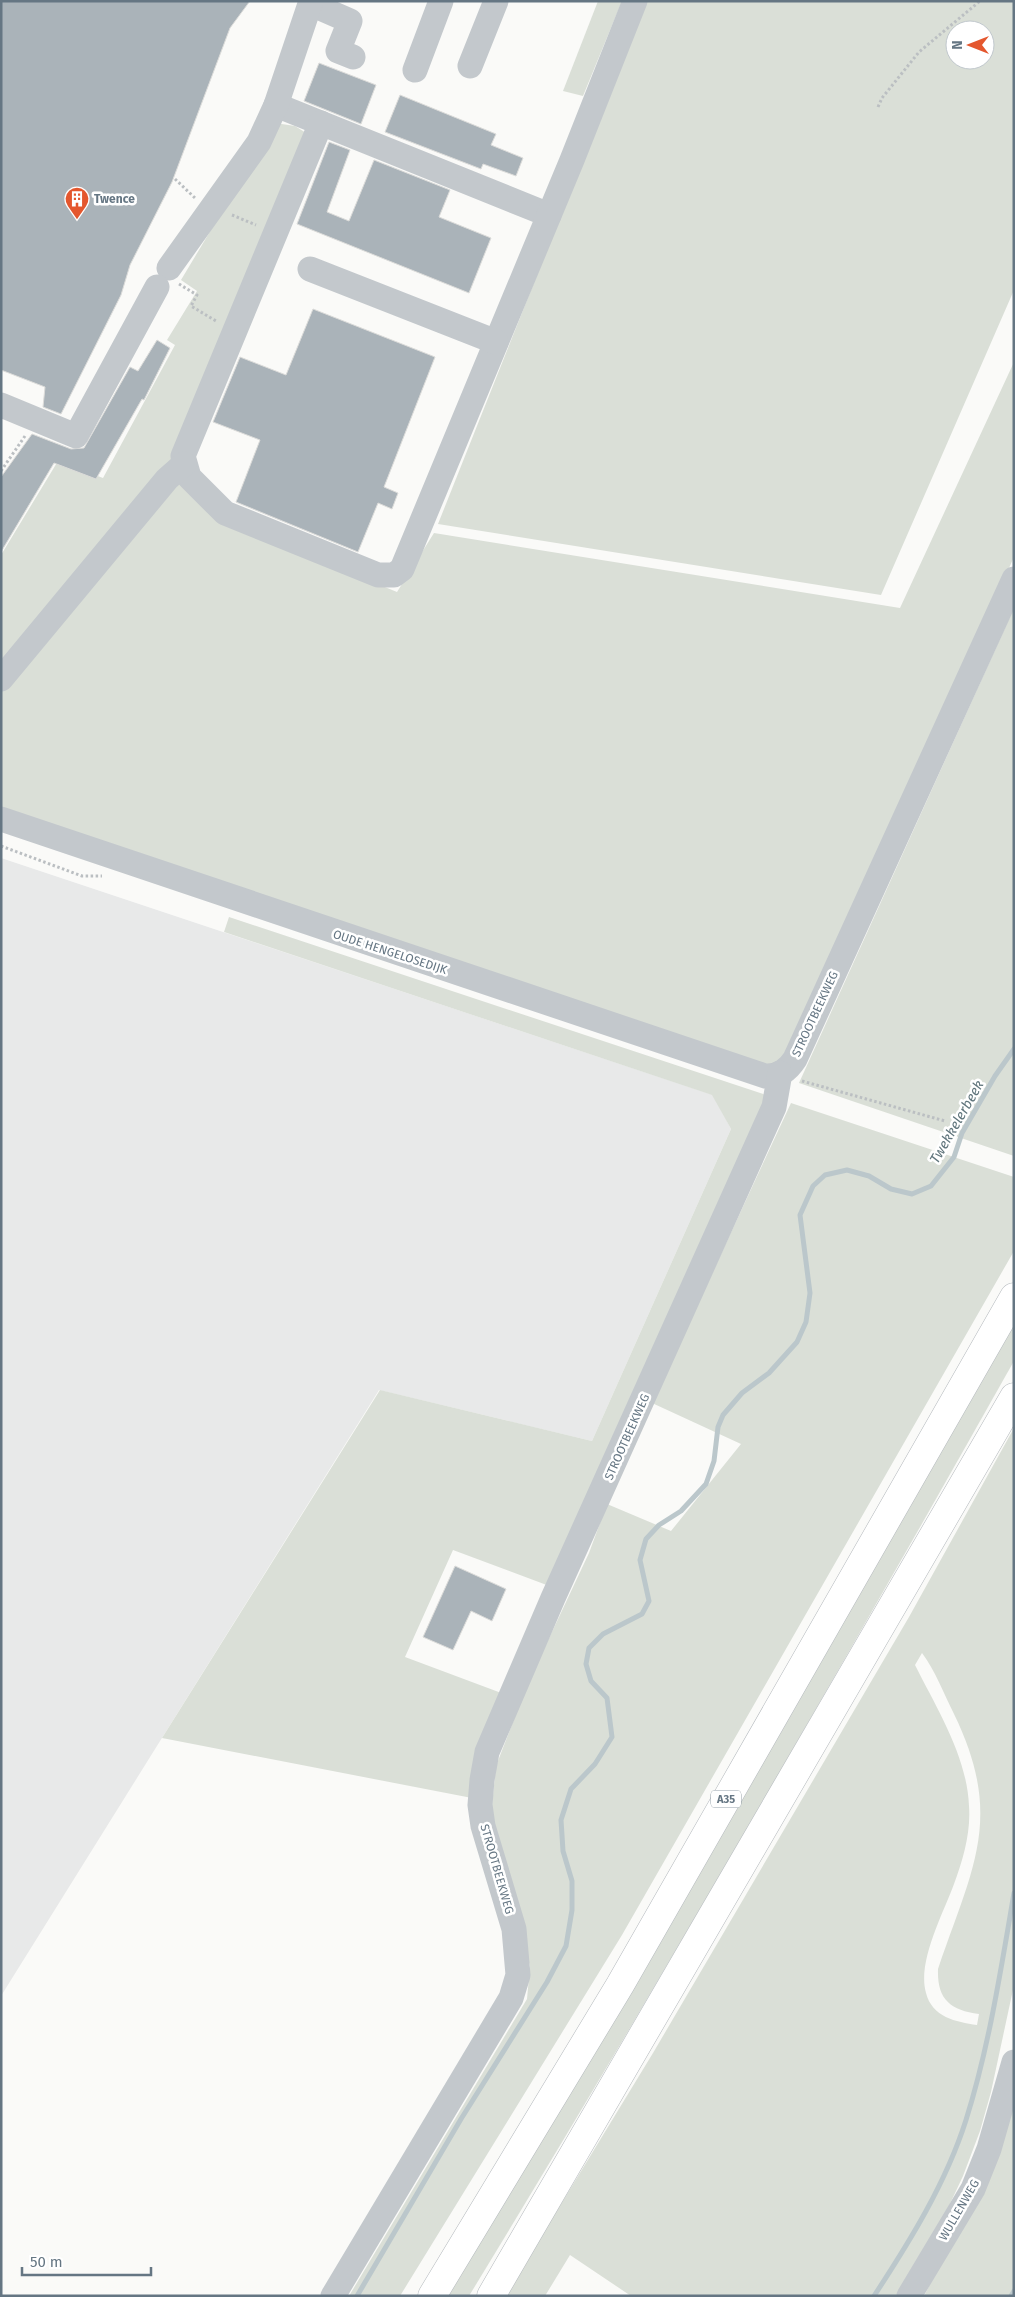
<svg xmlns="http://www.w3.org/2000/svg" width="1015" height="2297" viewBox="0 0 1015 2297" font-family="'Fira Sans',sans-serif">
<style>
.built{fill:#e8e9e9}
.green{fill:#dadfd7;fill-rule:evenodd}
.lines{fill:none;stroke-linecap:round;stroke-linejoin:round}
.stream{stroke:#bbc7cb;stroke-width:5}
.building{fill:#aab3b9;stroke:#dcdcda}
.highway-casing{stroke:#b4b9bd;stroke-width:29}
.path{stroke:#bbbfc2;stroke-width:3;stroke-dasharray:2.5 2.5;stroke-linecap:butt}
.minor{stroke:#c3c8cc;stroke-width:25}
.highway{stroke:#fff;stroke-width:28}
.labels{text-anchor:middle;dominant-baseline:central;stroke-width:5;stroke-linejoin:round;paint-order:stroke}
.shield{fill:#fff;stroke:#939fa8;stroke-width:1}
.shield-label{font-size:11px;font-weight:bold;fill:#657683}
.poi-label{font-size:12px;font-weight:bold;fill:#657683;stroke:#fff;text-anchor:start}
.street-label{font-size:12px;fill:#657683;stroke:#fff}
.water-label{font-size:14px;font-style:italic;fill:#60757c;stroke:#fff}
</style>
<rect width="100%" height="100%" fill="#fafaf8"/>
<path class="built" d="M1 858 713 1095 731 1129 592 1441 379 1390 1 1996Z"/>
<g class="green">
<path d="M598 1H622L583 96 563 91Z"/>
<path d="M646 1H1014V290L881 595 438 524ZM955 30H985V60H955Z"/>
<path d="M275 123 295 126 306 133 174 456 260 536 397 592 434 533 900 608 1014 362V557L789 1052 774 1068 1 814V555L58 461 103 478 175 345 167 340 197 291 181 280Z"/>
<path d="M1014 608V1156L799 1083Z"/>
<path d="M229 917 772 1097 552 1587 453 1550 405 1657 504 1694 472 1798 162 1738 380 1390 592 1441 731 1129 712 1095 224 932Z"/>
<path d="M791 1103 1014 1177V1251L622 1935 400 2296H349L527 1999 530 1966 490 1825 496 1766 528 1683 589 1553 607 1504 671 1531 741 1444 652 1403Z"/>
<path d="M1014 1313V1361C837 1675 657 1988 469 2296H439Z"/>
<path d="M1014 1428V1985L991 2092 980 2131 963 2176 940 2225 902 2296H631L570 2255 545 2296H505L653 2053 909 1617ZM922 1653C935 1670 944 1694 954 1714 1005 1819 972 1868 938 1969 937 1999 950 2010 979 2014L977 2025C956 2022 932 2017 926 1993 917 1962 943 1914 954 1884 963 1860 971 1832 969 1806 967 1756 937 1709 915 1665Z"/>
<path d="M1014 2079V2296H924L960 2226Z"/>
</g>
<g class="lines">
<g class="stream">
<path d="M357 2296 461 2119 547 1982 566 1946 572 1910V1881L563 1851 561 1820 571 1789 595 1764 612 1737 607 1698 591 1681 586 1664 589 1648 603 1634 642 1614 649 1601 640 1560 646 1539 659 1525 681 1511 706 1484 714 1461 718 1427 723 1415 742 1393 769 1373 797 1342 806 1322 810 1293 800 1215 813 1186 825 1175 847 1170 869 1176 891 1189 912 1194 931 1186 954 1157 962 1133 995 1076 1014 1049"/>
<path d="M874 2296C910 2241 946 2183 966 2120 989 2047 1001 1969 1014 1893"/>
<path d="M1011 2296 1014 2291"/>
</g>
</g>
<g class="building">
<path d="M1 1H250L230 28 172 182 130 265 121 295 61 414 43 407 45 387 1 370Z"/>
<path d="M319 63 376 85 361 124 304 101Z"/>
<path d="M400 95 496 134 491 145 523 158 516 176 483 164 481 169 385 132Z"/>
<path d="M329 142 350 150 327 212 349 221 374 160 450 190 439 217 491 238 469 293 297 224Z"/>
<path d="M313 309 435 357 384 487 398 493 392 509 378 503 358 552 236 502 260 440 213 422 240 357 286 375Z"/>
<path d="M157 340 170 348 144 400 142 399 96 479 54 463 1 552V477L32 434 71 449 84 448 130 367 138 371Z"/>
<path d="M455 1566 506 1589 492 1621 471 1611 453 1650 423 1637Z"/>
</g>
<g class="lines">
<defs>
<g id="highway">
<path d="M432 2296 620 1985 1014 1297"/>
<path d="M491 2296 1014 1397"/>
</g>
</defs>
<use href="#highway" class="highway-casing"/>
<g class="path">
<path d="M878 107 882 98 919 52 980 1"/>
<path d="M175 179 195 198"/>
<path d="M232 215 256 225"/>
<path d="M179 284 197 295 191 306 216 321"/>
<path d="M1 471 25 436"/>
<path d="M1 846 82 876H102"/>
<path d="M802 1081 945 1121"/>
</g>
<g class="minor">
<path d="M311 4 350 21 338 51 353 57"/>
<path d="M470 66 496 1"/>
<path d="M415 70 441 1"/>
<path d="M276 105 549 215"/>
<path d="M321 123 183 456 189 477 225 513 378 575H394L402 569 572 160 635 1"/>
<path d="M169 268 259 142 276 105 311 1"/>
<path d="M310 269 496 342"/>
<path d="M1 405 76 436 157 287"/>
<path d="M1 679 167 479 184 464"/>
<path d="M1 819 765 1076C778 1077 788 1070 795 1059L1014 579"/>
<path d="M333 2296 511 1998 518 1975 514 1929 483 1826 480 1805 482 1780 487 1752 553 1598 774 1107 780 1073"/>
<path d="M909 2296 973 2189 989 2149 1014 2062"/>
</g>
<use href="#highway" class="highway"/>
</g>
<defs>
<symbol id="building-pin" viewBox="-11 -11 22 30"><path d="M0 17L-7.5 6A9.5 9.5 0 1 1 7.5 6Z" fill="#e4572e" stroke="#fff"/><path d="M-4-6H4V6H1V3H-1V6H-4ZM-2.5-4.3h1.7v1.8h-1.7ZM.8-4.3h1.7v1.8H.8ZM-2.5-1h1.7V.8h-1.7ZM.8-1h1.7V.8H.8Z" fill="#fff"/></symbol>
</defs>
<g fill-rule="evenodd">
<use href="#building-pin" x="63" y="185" width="28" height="38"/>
</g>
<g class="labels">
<rect class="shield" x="711" y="1790.5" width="30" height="17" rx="4"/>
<g class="shield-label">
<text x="726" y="1799">A35</text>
</g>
<g class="poi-label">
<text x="94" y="199">Twence</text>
</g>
<g class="street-label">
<text transform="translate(390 952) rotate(18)">OUDE HENGELOSEDIJK</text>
<text transform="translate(815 1014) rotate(-65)">STROOTBEEKWEG</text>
<text transform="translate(627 1437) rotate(-66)">STROOTBEEKWEG</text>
<text transform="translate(497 1869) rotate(74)">STROOTBEEKWEG</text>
<text transform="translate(959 2210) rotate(-60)">WULLENWEG</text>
</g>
<g class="water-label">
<text transform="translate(957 1122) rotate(-60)">Twekkelerbeek</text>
</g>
</g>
<rect width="1015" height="2297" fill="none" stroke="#657683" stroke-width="5"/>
<g transform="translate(970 45) rotate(270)"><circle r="24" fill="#ffffff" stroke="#c1c8cd"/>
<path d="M0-4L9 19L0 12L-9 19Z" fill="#e4572e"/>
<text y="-8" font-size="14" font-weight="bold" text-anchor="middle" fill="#657683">N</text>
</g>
<path d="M22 2267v8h129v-8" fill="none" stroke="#657683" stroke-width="2.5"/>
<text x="30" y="2267" font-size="15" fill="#657683" stroke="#ffffff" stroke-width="4" paint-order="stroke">50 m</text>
</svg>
